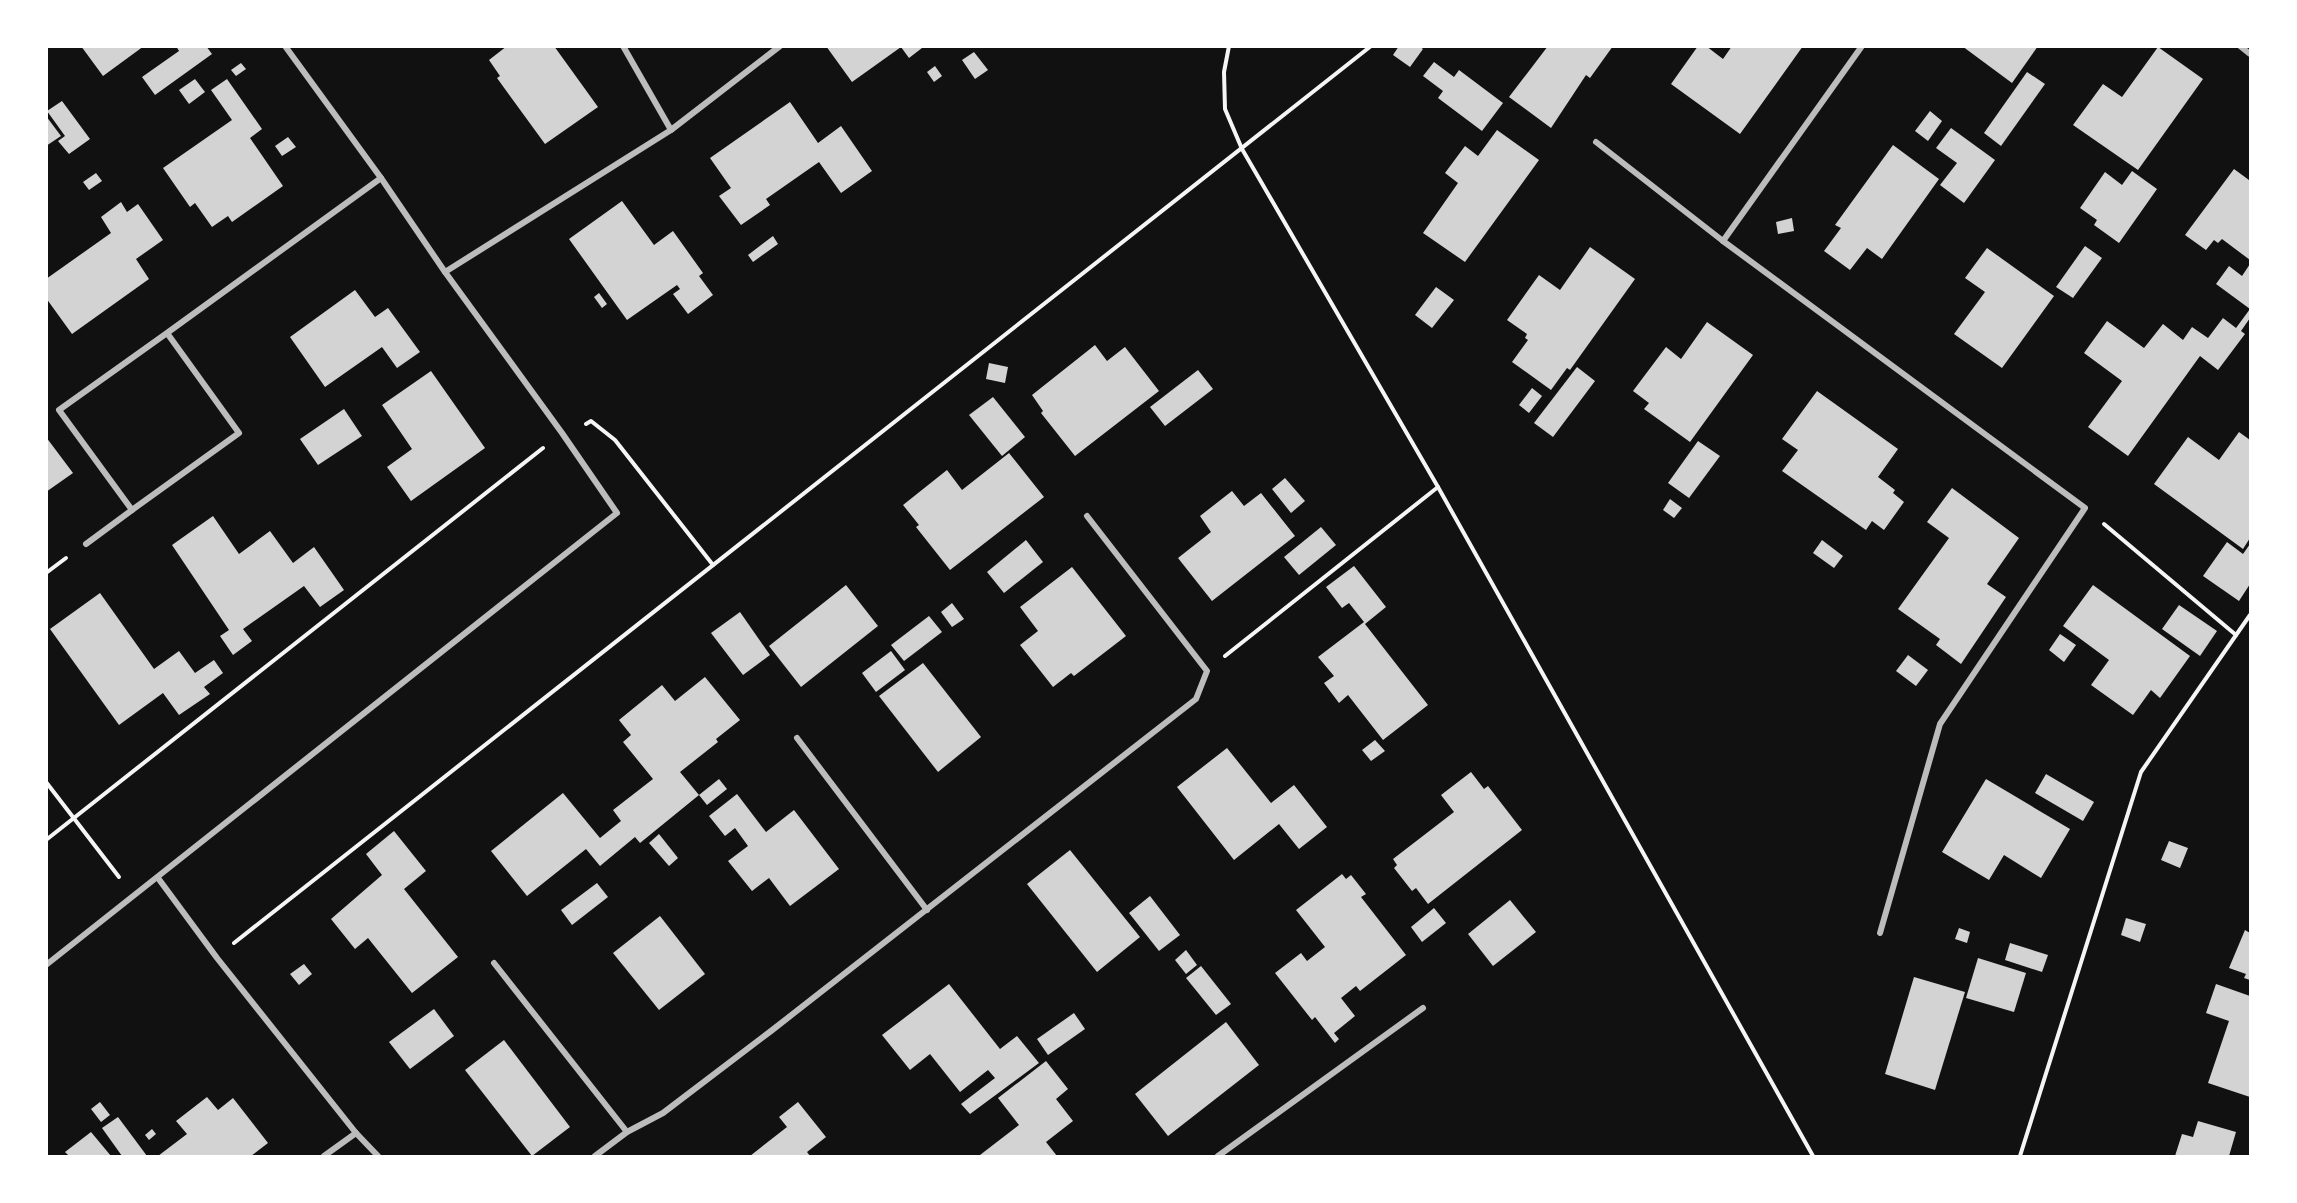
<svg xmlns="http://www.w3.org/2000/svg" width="2297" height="1203" viewBox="0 0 2297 1203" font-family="'Noto Sans',sans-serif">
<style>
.building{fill:#d3d3d3}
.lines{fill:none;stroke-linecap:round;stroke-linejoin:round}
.path{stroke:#f5f5f5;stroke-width:4}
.minor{stroke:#bcbcbc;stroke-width:6}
</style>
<rect width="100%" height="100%" fill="#111"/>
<g class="building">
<path d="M81 46H144L103 76Z"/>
<path d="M176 46H206L212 54 155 95 142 77 179 51Z"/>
<path d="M507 46H554L598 107 545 144 497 78 500 76 489 60Z"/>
<path d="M826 46H921L922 48 909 58 901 47 852 82Z"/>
<path d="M1399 46H1419L1423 49 1410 67 1393 55Z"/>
<path d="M1548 46H1613L1590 78 1586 75 1551 128 1509 97Z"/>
<path d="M1698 46H1706L1723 59 1732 46H1803L1740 134 1671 84Z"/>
<path d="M1962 46H2038L2012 83Z"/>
<path d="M2158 47 2203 79 2138 170 2073 125 2103 84 2122 97Z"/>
<path d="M974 52 988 70 975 79 962 60Z"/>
<path d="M1434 62 1454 77 1459 70 1503 103 1482 131 1438 98 1443 91 1423 76Z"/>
<path d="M241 63 246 69 236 76 231 70Z"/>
<path d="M935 66 942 76 934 82 927 72Z"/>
<path d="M2027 72 2045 84 2001 146 1984 133Z"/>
<path d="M195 79 205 92 189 104 179 90Z"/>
<path d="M227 79 262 129 250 138 283 186 232 222 228 216 212 227 195 203 190 207 163 168 232 120 211 90Z"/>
<path d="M62 101 90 139 69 154 58 141 65 136 47 111Z"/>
<path d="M790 102 818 143 841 126 872 171 841 193 819 162 766 199 770 205 741 225 719 196 731 188 710 158Z"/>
<path d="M1930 111 1942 121 1928 141 1915 131Z"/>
<path d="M46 116 61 136 46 146Z"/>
<path d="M1951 128 1995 160 1964 203 1940 185 1957 163 1936 148Z"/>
<path d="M1497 130 1539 160 1465 262 1423 233 1458 183 1445 173 1465 146 1478 156Z"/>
<path d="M288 137 296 147 282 156 275 146Z"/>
<path d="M1893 145 1939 179 1882 259 1867 248 1850 270 1824 251 1841 228 1835 225Z"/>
<path d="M2234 169 2249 180 2250 178V260L2222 239 2218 243 2214 240 2206 250 2185 235Z"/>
<path d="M2132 171 2157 189 2119 243 2094 225 2097 220 2080 208 2105 172 2122 185Z"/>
<path d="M96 173 102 181 89 190 83 182Z"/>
<path d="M622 201 654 245 673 231 703 273 699 276 713 295 688 314 673 294 680 289 677 285 627 320 569 239Z"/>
<path d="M121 202 127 212 138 204 163 240 136 259 149 279 72 334 46 298V279L111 233 101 217Z"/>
<path d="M1792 218 1794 231 1778 234 1776 222Z"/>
<path d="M773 236 778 244 753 262 748 255Z"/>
<path d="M2085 246 2102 258 2073 298 2056 287Z"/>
<path d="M1590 247 1635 279 1570 370 1567 368 1551 390 1512 362 1528 340 1525 338 1527 334 1507 320 1539 275 1560 290Z"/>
<path d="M1987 248 2054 296 2002 368 1954 334 1985 292 1965 278Z"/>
<path d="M2250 264V318L2241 331 2245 334 2218 370 2200 356 2128 456 2088 427 2122 381 2084 353 2107 321 2144 348 2163 324 2183 340 2192 327 2208 338 2223 318 2236 328 2250 309 2216 284 2229 266 2242 276Z"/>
<path d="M1436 287 1454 300 1432 328 1415 315Z"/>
<path d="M355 290 375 317 388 308 420 352 397 368 382 347 325 387 290 337Z"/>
<path d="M599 293 607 304 602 308 594 297Z"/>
<path d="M1707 322 1753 355 1690 442 1644 409 1649 403 1633 391 1666 347 1681 359Z"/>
<path d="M1095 345 1107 361 1125 347 1159 391 1075 456 1041 413 1043 411 1032 395Z"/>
<path d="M989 363 1008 367 1005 383 986 379Z"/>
<path d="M1577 367 1595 381 1553 437 1534 423Z"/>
<path d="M1198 370 1213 389 1165 426 1150 407Z"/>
<path d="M431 371 485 448 411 501 387 467 412 449 382 405Z"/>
<path d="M1532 388 1542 396 1529 413 1519 405Z"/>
<path d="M1817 391 1898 449 1878 477 1895 490 1893 493 1904 502 1884 530 1872 521 1866 530 1782 471 1798 450 1782 439Z"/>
<path d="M993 397 1025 437 1002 456 969 415Z"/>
<path d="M344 409 362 436 318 465 300 439Z"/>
<path d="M2239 432 2250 440V538L2243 549 2154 484 2188 437 2219 460Z"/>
<path d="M46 437 73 473 46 492Z"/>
<path d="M1698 441 1720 456 1689 498 1668 483Z"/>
<path d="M1009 453 1044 497 950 570 916 527 919 525 903 505 947 470 962 490Z"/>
<path d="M1285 478 1305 501 1291 513 1272 489Z"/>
<path d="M1952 488 2019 538 1987 584 2006 597 1961 664 1936 645 1940 639 1898 609 1949 538 1927 522Z"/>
<path d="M1232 491 1244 506 1261 493 1295 536 1212 601 1178 558 1211 532 1200 516Z"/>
<path d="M1670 499 1682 508 1674 518 1663 510Z"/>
<path d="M213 516 239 554 270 531 293 563 314 547 344 590 320 607 304 586 243 629 252 641 233 655 220 636 229 630 172 545Z"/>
<path d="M1321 527 1336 545 1299 575 1284 557Z"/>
<path d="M1026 540 1043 562 1004 593 987 572Z"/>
<path d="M1822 540 1843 556 1834 568 1813 553Z"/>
<path d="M2227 542 2243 554 2250 544V584L2239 601 2203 576Z"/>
<path d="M1354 566 1386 607 1365 624 1428 705 1383 740 1348 695 1339 703 1324 683 1334 676 1318 657 1364 622 1349 603 1342 608 1326 587Z"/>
<path d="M1072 567 1126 636 1074 676 1071 673 1053 687 1020 645 1038 631 1020 607Z"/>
<path d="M846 585 878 626 801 687 769 646Z"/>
<path d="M2093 585 2190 656 2160 698 2151 690 2133 715 2091 685 2109 660 2063 626Z"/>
<path d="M100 593 154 669 179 651 195 673 214 660 223 673 204 687 210 694 179 715 163 693 119 725 50 629Z"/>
<path d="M952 603 964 619 952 627 941 612Z"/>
<path d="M2179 605 2217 631 2200 656 2162 629Z"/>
<path d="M740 612 770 655 743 675 711 633Z"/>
<path d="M929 616 942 632 904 661 891 645Z"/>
<path d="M2060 634 2076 645 2064 662 2049 650Z"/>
<path d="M891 651 905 670 876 692 862 673Z"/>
<path d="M1908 655 1928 670 1916 686 1896 671Z"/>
<path d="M923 663 981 737 938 772 879 696Z"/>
<path d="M705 677 740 720 716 739 718 742 680 772 699 795 640 843 635 837 600 866 586 849 527 896 491 851 563 793 600 838 621 821 613 810 653 779 623 742 631 735 619 720 662 685 675 701Z"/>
<path d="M1375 740 1385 751 1371 761 1362 750Z"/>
<path d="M1227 748 1271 803 1294 785 1327 827 1299 849 1279 824 1234 860 1177 787Z"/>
<path d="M1471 772 1484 789 1488 786 1522 830 1428 904 1416 888 1412 891 1394 868 1397 865 1393 859 1454 812 1441 795Z"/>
<path d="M2046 774 2094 802 2083 821 2035 793Z"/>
<path d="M719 779 727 789 707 805 699 795Z"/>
<path d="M1986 779 2070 829 2041 878 2004 855 1989 880 1942 852Z"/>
<path d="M737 794 766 832 794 810 839 869 790 906 769 878 752 891 728 861 748 846 735 828 725 836 709 816Z"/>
<path d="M394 831 426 871 404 889 458 957 412 993 368 938 355 949 331 919 382 875 366 854Z"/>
<path d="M659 834 678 858 669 866 649 843Z"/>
<path d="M2169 841 2188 848 2180 868 2161 860Z"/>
<path d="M1070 850 1140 937 1097 972 1027 884Z"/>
<path d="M1342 874 1346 879 1351 875 1366 894 1361 897 1406 955 1360 991 1356 986 1341 998 1355 1016 1334 1033 1339 1039 1335 1043 1315 1017 1312 1020 1275 973 1301 953 1307 961 1325 947 1296 910Z"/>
<path d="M597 883 608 897 572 925 561 910Z"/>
<path d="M1150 896 1180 935 1159 951 1129 913Z"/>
<path d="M1510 900 1536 932 1493 966 1468 934Z"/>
<path d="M1434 908 1446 923 1422 942 1411 927Z"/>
<path d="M660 916 705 974 659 1010 613 953Z"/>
<path d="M2126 918 2146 924 2140 942 2121 935Z"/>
<path d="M1959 928 1970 932 1967 943 1955 939Z"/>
<path d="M2245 930 2250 933V980L2244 978 2246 974 2229 968Z"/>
<path d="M2010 943 2048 955 2042 972 2005 960Z"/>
<path d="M1186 950 1197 965 1186 974 1175 960Z"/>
<path d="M1978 958 2026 973 2014 1012 1966 998Z"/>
<path d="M304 964 312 974 299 985 290 974Z"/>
<path d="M1201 966 1231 1004 1216 1015 1186 978Z"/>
<path d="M1914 977 1965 992 1935 1090 1885 1074Z"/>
<path d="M949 984 1000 1049 1017 1036 1039 1063 970 1114 961 1104 995 1078 988 1070 960 1092 930 1054 910 1070 882 1035Z"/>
<path d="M2216 984 2250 996V1097L2208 1083 2229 1021 2206 1013Z"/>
<path d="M434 1009 454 1036 410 1069 389 1042Z"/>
<path d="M1074 1013 1085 1029 1048 1055 1037 1039Z"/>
<path d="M1226 1022 1259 1065 1168 1136 1135 1094Z"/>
<path d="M504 1040 570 1127 532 1156 465 1070Z"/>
<path d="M1046 1061 1068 1089 1056 1099 1073 1121 1046 1142 1057 1156H982L980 1155 1019 1125 998 1098Z"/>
<path d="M207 1097 218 1110 233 1098 268 1143 251 1156H158L187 1134 176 1121Z"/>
<path d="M100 1102 110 1115 101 1122 91 1109Z"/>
<path d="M798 1102 826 1137 807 1152 810 1156H750L787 1127 779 1117Z"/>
<path d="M118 1117 147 1156H122L102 1128Z"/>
<path d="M2198 1121 2236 1132 2229 1156H2175L2182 1134 2193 1137Z"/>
<path d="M152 1129 156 1134 149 1140 145 1135Z"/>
<path d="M91 1132 111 1156H69L65 1152Z"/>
</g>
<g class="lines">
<g class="path">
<path d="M1229 46 1224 72 1225 109 1242 149 1438 487 1813 1156"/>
<path d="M586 424 591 421 615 440 713 565"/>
<path d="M2104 524 2236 635"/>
<path d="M46 573 66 558"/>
<path d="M1225 656 1438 487"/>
<path d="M46 782 119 877"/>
<path d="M46 840 543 448"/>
<path d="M234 943 1371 46"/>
<path d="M2020 1156 2141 772 2250 615"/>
</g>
<g class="minor">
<path d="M623 46 671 130"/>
<path d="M2240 46 2250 54"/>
<path d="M1596 142 1723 241 2085 508 1940 724 1880 933"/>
<path d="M1723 241 1862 46"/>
<path d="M445 272 671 130 780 46"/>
<path d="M167 333 59 410 132 510 239 433 167 333 381 178"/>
<path d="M86 544 132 510"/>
<path d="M797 738 927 910"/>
<path d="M158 878 217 958 356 1133 378 1156"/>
<path d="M494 963 627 1132"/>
<path d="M46 965 617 513 562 433 445 272 381 178 285 46"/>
<path d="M324 1156 356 1133"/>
<path d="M595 1156 627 1132 663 1113 771 1031 1196 699 1207 671 1087 516"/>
<path d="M1218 1156 1423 1008"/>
</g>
</g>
<rect width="2297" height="1203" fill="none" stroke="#ffffff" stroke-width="96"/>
</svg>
